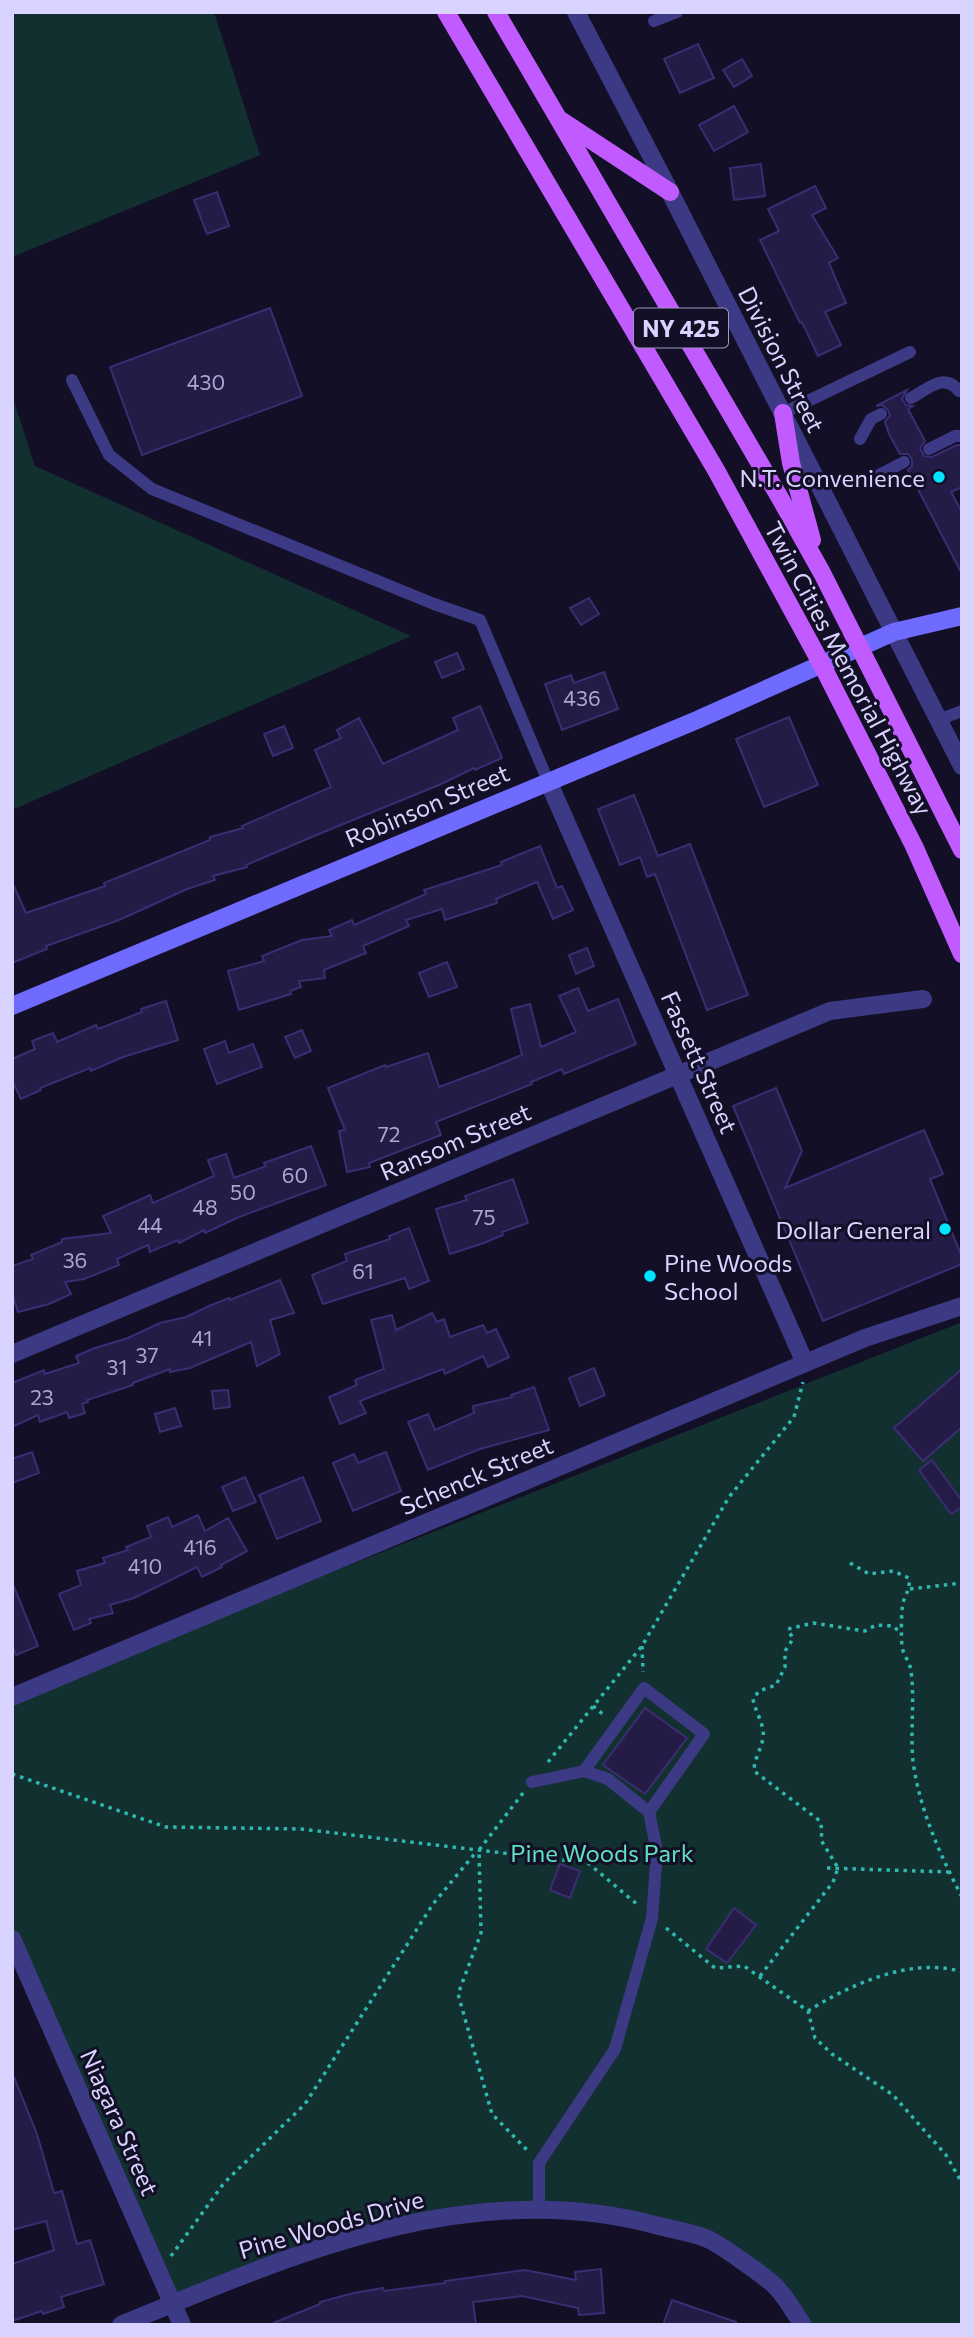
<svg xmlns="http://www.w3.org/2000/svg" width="974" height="2337" viewBox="0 0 974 2337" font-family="Commissioner,sans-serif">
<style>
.green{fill:#12302f}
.building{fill:#241b47;stroke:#3b2d73;stroke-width:2}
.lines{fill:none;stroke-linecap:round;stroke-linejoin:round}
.path{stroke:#2fb8b0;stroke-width:3.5;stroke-dasharray:3.5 5;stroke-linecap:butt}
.lane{stroke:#3d3a85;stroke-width:12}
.street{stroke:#3d3a85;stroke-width:18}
.secondary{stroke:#6f6bff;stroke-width:18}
.primary{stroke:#c25bff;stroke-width:18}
.poi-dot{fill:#00e5ff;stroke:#130f26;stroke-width:2.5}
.labels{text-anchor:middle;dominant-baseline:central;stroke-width:6;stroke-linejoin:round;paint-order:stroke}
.number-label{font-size:21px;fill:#aca6d1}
.shield{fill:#130f26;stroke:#9e99be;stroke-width:2}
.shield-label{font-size:23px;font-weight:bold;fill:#d9d4ff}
.street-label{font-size:24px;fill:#d9d4ff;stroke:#130f26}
.poi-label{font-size:24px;fill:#d9d4ff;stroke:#130f26;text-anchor:end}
.park-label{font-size:24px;fill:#5fe0c0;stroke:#130f26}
</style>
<rect width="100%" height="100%" fill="#130f26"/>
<g class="green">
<path d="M12 12H214L260 155 12 257Z"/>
<path d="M12 395 35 466 411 636 12 810Z"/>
<path d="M962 1322V2325H803L775 2285 710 2240 620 2215 457 2214 174 2303 12 1939V1699Z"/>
</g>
<g class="building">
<path d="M698 44 714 78 680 93 664 59Z"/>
<path d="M742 59 752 76 734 87 723 70Z"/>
<path d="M734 106 748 132 714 151 699 125Z"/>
<path d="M761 164 765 196 734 200 730 168Z"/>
<path d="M815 186 826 208 812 215 838 258 829 263 846 303 825 312 841 345 818 356 802 322 800 323 760 240 779 231 768 209Z"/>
<path d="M217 192 229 226 207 234 194 200Z"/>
<path d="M270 308 302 396 142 455 110 367Z"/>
<path d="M907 390 902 399 906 405 913 406 908 409 925 441 920 448 924 456 932 457 957 445H962V487L951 492 962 512V574L908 470 912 466V459L908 454H900L889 434 885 422 890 415 888 410 882 405 876 406Z"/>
<path d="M589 598 599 614 581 625 570 608Z"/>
<path d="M457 653 464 669 442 678 435 662Z"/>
<path d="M604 672 618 709 562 730 545 684 571 675 574 683Z"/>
<path d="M480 706 502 758 475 770 474 768 439 785 326 831 246 865 247 867 213 876 215 880 187 889 119 920 46 946 47 949 12 963V882L26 913 105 886 104 883 210 840V837L243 828 242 826 331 787 315 750 341 738 337 730 359 718 383 764 458 730 453 718Z"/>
<path d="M789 717 818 785 764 807 736 739Z"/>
<path d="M284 726 293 748 273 756 264 734Z"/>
<path d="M634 795 658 856 690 844 748 995 707 1010 655 874 647 877 640 857 620 865 598 809Z"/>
<path d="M540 846 557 888 562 886 573 910 553 919 537 882 496 899 497 903 445 920 442 909 406 920 409 926 363 946 366 953 324 970 325 978 299 981 301 987 290 991 291 994 239 1010 228 971 264 961 262 956 302 940 332 936 329 930 352 920 354 925 426 894 424 890 502 865 501 862Z"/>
<path d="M587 948 594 966 576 974 569 955Z"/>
<path d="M447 962 457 987 429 997 419 973Z"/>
<path d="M578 988 588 1011 618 999 636 1044 564 1074 562 1069 531 1082 532 1084 436 1122 441 1135 369 1163 370 1167 347 1172 339 1131 345 1130 328 1088 385 1065 386 1067 428 1053 439 1087 490 1068 522 1055 511 1009 530 1004 541 1047 576 1032 559 996Z"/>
<path d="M166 1001 178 1040 123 1057 91 1071 90 1068 40 1088 41 1090 21 1099 12 1080V1059L35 1049 32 1041 53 1033 57 1042 96 1025 98 1029 142 1012 141 1009Z"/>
<path d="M302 1030 311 1051 295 1058 285 1037Z"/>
<path d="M225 1041 229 1053 253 1044 262 1067 217 1084 204 1049Z"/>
<path d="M776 1088 802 1151 785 1188 924 1130 943 1174 930 1179 962 1257V1264L823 1321 733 1106Z"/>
<path d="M311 1146 326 1185 239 1217 205 1233 204 1230 179 1243 178 1240 150 1252 148 1245 117 1259 119 1265 84 1279 65 1282 71 1294 49 1304 18 1312 12 1293V1266L33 1259 31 1255 62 1242V1239L111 1233 103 1216 150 1195 153 1203 214 1176 208 1160 226 1154 234 1178 266 1166 264 1163Z"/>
<path d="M513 1179 528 1223 502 1232 503 1235 484 1243 450 1254 436 1209 467 1200 465 1196Z"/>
<path d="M409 1228 429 1281 409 1289 405 1278 323 1304 312 1275 347 1261 345 1254 390 1239 389 1236Z"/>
<path d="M280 1280 294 1313 270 1320 280 1354 257 1366 251 1342 190 1368 170 1372V1369L133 1383V1385L87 1400 88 1402 82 1404 85 1413 69 1418 67 1412 40 1422 38 1415 12 1427V1383L44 1370 45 1374 79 1363 76 1356 95 1348 128 1338 160 1323 186 1317 209 1306 229 1298 230 1300Z"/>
<path d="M432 1313 437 1322 444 1319 450 1337 483 1325 487 1333 496 1329 509 1357 488 1367 483 1356 445 1374 443 1369 360 1401 366 1413 340 1424 329 1397 357 1385 355 1380 384 1369 371 1320 392 1315 396 1330Z"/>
<path d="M594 1368 605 1395 580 1406 569 1378Z"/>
<path d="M962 1369V1427L923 1461 894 1428Z"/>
<path d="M534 1387 549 1430 480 1449 428 1470 408 1422 428 1414 435 1430 474 1413 473 1406 512 1397 511 1395Z"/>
<path d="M228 1390 230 1407 214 1409 212 1391Z"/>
<path d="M175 1408 181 1426 160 1432 155 1414Z"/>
<path d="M32 1452 39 1473 12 1483V1459Z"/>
<path d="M386 1452 401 1491 353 1511 333 1463 354 1454 358 1463Z"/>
<path d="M932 1460 962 1501V1507L951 1514 919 1470Z"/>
<path d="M245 1477 256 1502 233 1511 222 1487Z"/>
<path d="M303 1477 321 1521 277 1539 259 1495Z"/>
<path d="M198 1515 205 1531 228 1518 247 1551 221 1565 222 1567 202 1577 197 1567 134 1598 110 1605 113 1613 89 1619 91 1623 74 1630 59 1594 81 1585 77 1571 105 1563 103 1558 128 1550 126 1547 151 1537 147 1526 168 1517 172 1527Z"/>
<path d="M12 1582 38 1646 16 1655 12 1645Z"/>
<path d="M645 1708 687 1738 645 1794 603 1765Z"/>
<path d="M560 1864 580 1871 570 1898 550 1890Z"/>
<path d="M734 1908 756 1925 727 1963 706 1949Z"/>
<path d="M12 2077H14L37 2134 54 2193 62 2191 77 2244 90 2240 104 2284 61 2297 64 2307 43 2314 42 2311 12 2321V2264L54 2250 46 2221 12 2230Z"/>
<path d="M601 2269 604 2313 579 2315 578 2308 522 2296 473 2302 476 2325 271 2324 320 2304V2302L354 2293 383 2288 384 2291 445 2283V2281L525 2270 576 2280 575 2272Z"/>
<path d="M672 2300 736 2322V2325H663Z"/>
</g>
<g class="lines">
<g class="path">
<path d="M850 1563 869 1574 893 1571 909 1578C910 1592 906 1591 903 1603 901 1612 901 1637 902 1646 903 1655 910 1662 911 1671 915 1701 910 1731 913 1761 919 1808 940 1855 962 1897"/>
<path d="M910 1589 962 1583"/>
<path d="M642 1646 643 1672"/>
<path d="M593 1706 604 1715"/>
<path d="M548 1762 642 1646 729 1497 794 1417 803 1382"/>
<path d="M12 1774 166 1827 301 1829 588 1863 638 1905"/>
<path d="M523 1793 479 1850 481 1933 458 1994 492 2114 529 2152"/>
<path d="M827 1868 949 1872"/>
<path d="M666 1928 715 1968 744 1966 808 2011 815 2038 832 2054 893 2095 946 2155 962 2183"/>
<path d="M760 1976 833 1882 838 1868 821 1840 822 1830 820 1821 754 1771C754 1759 761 1750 763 1738 765 1724 755 1712 753 1699L759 1691 776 1685 785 1667V1651L793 1639 788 1629 813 1623 865 1631 876 1625 893 1626 902 1634"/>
<path d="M808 2011C849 1985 912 1956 962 1972"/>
<path d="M171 2256 224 2183 305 2104 433 1904 477 1851"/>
</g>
<g class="lane">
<path d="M654 21 677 12"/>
<path d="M72 380 109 455 152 489 434 604 480 620 548 781"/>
<path d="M911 398C928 389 944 372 959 391"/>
<path d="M783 413 910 352"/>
<path d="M860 439 871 419 881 414"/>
<path d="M929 449 955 436H962"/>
<path d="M879 475 904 462"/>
<path d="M938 720 962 711"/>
<path d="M584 1771 644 1688 704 1734 649 1812"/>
<path d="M532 1782 584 1771 608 1779 649 1812 657 1851 652 1918 615 2049 539 2163V2208"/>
</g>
<g class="street">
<path d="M576 12 670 192 962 766"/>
<path d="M548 781 805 1363"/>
<path d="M12 1354 830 1011 923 999"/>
<path d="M12 1697 865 1338 962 1306"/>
<path d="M12 1939 182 2325"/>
<path d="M121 2325C290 2255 473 2174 659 2226 675 2230 695 2233 710 2240 722 2246 766 2277 775 2286 786 2297 794 2312 803 2325"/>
</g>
<path class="secondary" d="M12 1006 697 720 894 632 962 616"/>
<g class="primary">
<path d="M446 12 716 470 822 665 914 846 962 954"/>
<path d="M496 12 780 498 822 573 962 850"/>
<path d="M562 121 670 192"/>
<path d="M783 413 791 463 812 540"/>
</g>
</g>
<g class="poi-dot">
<circle cx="939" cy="477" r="7"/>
<circle cx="945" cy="1229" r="7"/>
<circle cx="650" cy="1276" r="7"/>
</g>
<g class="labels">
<g class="number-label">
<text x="206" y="381">430</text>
<text x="582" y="697">436</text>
<text x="389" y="1133">72</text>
<text x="295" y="1174">60</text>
<text x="243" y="1191">50</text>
<text x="205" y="1206">48</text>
<text x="484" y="1216">75</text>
<text x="150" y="1224">44</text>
<text x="75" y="1259">36</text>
<text x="363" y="1270">61</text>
<text x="202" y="1337">41</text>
<text x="147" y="1354">37</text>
<text x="117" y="1366">31</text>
<text x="42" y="1396">23</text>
<text x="200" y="1546">416</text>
<text x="145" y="1565">410</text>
</g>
<rect class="shield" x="634" y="308.5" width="94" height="39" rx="5"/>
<g class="shield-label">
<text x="681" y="328">NY 425</text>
</g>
<g class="street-label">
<text transform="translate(782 359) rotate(63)">Division Street</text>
<text transform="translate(849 668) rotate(62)">Twin Cities Memorial Highway</text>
<text transform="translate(427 805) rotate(-23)">Robinson Street</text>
<text transform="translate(700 1062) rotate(66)">Fassett Street</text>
<text transform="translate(455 1141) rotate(-23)">Ransom Street</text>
<text transform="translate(476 1475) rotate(-23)">Schenck Street</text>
<text transform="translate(120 2122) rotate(66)">Niagara Street</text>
<text transform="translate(331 2224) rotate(-16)">Pine Woods Drive</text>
</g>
<g class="poi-label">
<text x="925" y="477">N.T. Convenience</text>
<text x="931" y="1229">Dollar General</text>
<text x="664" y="1262" text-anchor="start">Pine Woods<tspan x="664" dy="28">School</tspan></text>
</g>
<g class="park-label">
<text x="602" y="1852">Pine Woods Park</text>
</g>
</g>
<rect width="974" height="2337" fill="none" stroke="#d9d4ff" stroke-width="28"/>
</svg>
